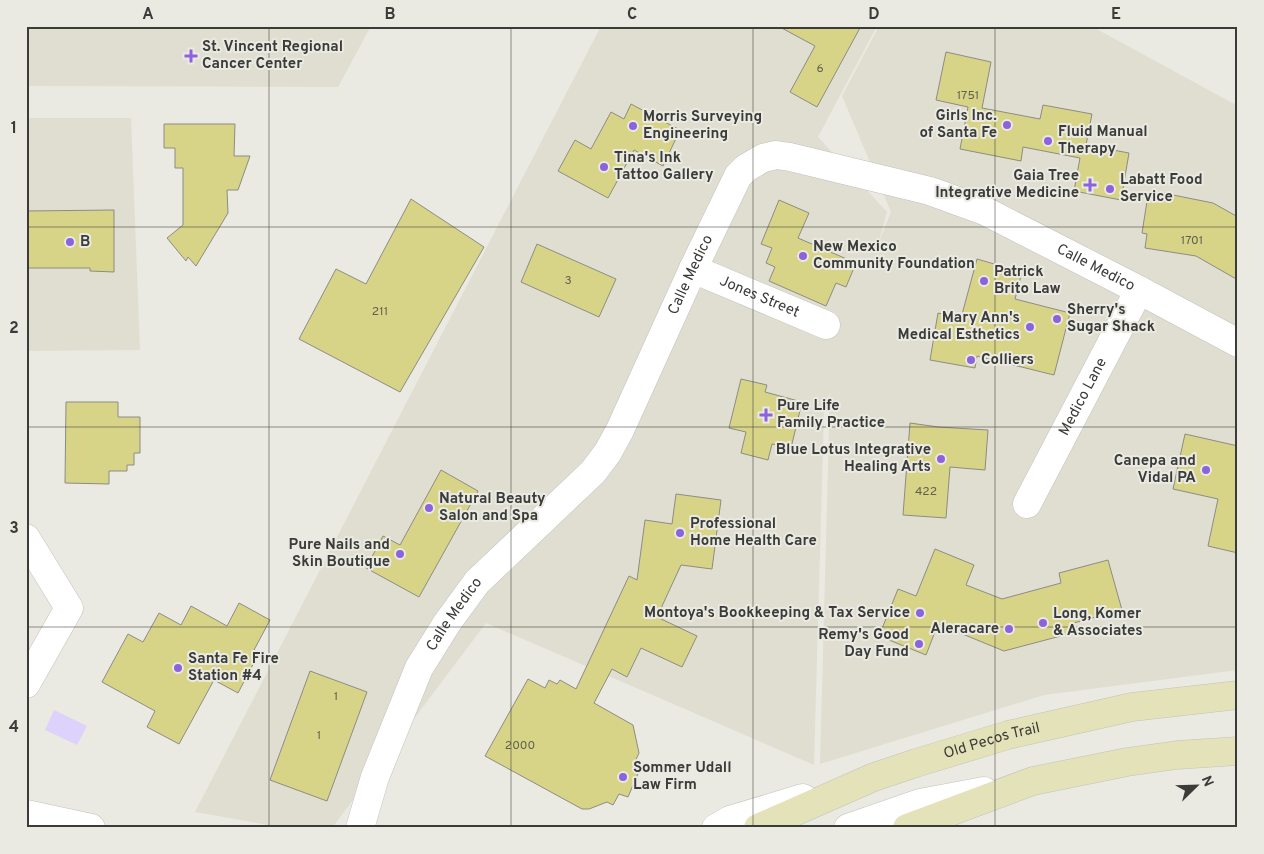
<svg xmlns="http://www.w3.org/2000/svg" width="1264" height="854" viewBox="0 0 1264 854" font-family="Overpass,sans-serif">
<style>
.built{fill:#dfded1}
.green{fill:#dcd2fc}
.building{fill:#d7d488;stroke:#8c8c86}
.lines{fill:none;stroke-linecap:round;stroke-linejoin:round}
.minor-casing{stroke:#c2c2bb;stroke-width:29}
.tertiary-casing{stroke:#c2c2bb;stroke-width:29}
.secondary-casing{stroke:#c2c2bb;stroke-width:29}
.minor{stroke:#fff;stroke-width:28}
.tertiary{stroke:#fff;stroke-width:28}
.secondary{stroke:#e4e2b8;stroke-width:28}
.grid{fill:none;stroke:#3b3b39;stroke-width:1;stroke-opacity:0.55}
.poi-dot{fill:#8d63dd;stroke:#eaeae3;stroke-width:2}
.labels{text-anchor:middle;dominant-baseline:central;stroke-width:4;stroke-linejoin:round;paint-order:stroke}
.number-label{font-size:12px;fill:#62614d}
.poi-label{font-size:15px;font-weight:bold;fill:#3b3b39;stroke:#eaeae3;text-anchor:start}
.street-label{font-size:15px;fill:#3b3b39;stroke:#eaeae3}
.neatline{fill:none;stroke:#3b3b39;stroke-width:2}
.grid-label{font-size:16px;text-anchor:middle;font-weight:bold;fill:#3b3b39}
</style>
<rect width="100%" height="100%" fill="#eaeae3"/>
<g class="built">
<path d="M26 26H371L338 87 26 86Z"/>
<path d="M601 26H877L818 137 887 212 878 244 891 212 842 96 879 26H1091L1238 106V670L1044 695 820 764 830 392 824 411 814 765 486 623 332 828H285L195 812Z"/>
<path d="M26 118H131L140 350 26 351Z"/>
</g>
<path class="green" d="M54 710 87 726 77 745 45 730Z"/>
<g class="building">
<path d="M778 26H861L817 107 790 92 815 46Z"/>
<path d="M946 52 991 62 982 108 1040 119 1043 105 1092 114 1086 145 1129 153 1121 200 1074 191 1080 158 1023 147 1021 161 960 149 968 107 936 100Z"/>
<path d="M631 104 680 130 663 166 634 150 608 198 558 171 575 140 591 149 611 112 624 119Z"/>
<path d="M164 124H235L234 156H250L238 190H227L228 213 196 266 188 257 186 261 167 238 183 225V168H175V148H164Z"/>
<path d="M1158 192 1213 203 1238 217V280L1196 256 1145 248 1147 234 1142 233 1148 195 1155 196Z"/>
<path d="M411 199 484 247 400 392 299 339 336 269 366 284Z"/>
<path d="M779 200 809 213 798 238 856 263 846 287 836 283 826 306 769 281 775 267 766 263 772 248 761 244Z"/>
<path d="M114 210V272L90 271V268H28V260H26V211Z"/>
<path d="M537 244 616 279 599 317 521 282Z"/>
<path d="M977 259 1022 272 1015 299 1070 313 1054 375 977 356 975 368 930 360 938 313 961 318Z"/>
<path d="M741 379 767 385 765 392 802 402 791 448 772 444 768 460 741 453 746 432 729 428Z"/>
<path d="M66 402H118V417H140V453H134V465H127V471H109V484L65 483Z"/>
<path d="M910 423 938 427 988 430 985 470 950 467 946 518 903 515Z"/>
<path d="M1185 434 1238 446V553L1208 546 1218 499 1173 489Z"/>
<path d="M441 470 478 491 419 597 366 568 383 536 400 545Z"/>
<path d="M676 494 721 500 712 569 681 565 657 617 697 636 682 667 641 648 627 677 612 669 594 703 633 725 639 753 633 766 640 769 628 797 619 794 613 805 607 802 589 809H582L485 756 528 679 545 688 549 680 557 684 560 680 576 689 629 576 637 580 645 520 672 524Z"/>
<path d="M935 549 974 565 966 585 1002 599 1061 583 1059 573 1108 560 1122 610 1070 624 1072 633 1004 651 938 624 926 655 879 636 898 589 916 596Z"/>
<path d="M239 603 270 620 254 650 259 653 238 693 214 680 179 744 147 727 155 711 102 682 128 634 143 642 159 613 181 625 191 606 227 626Z"/>
<path d="M310 671 367 692 327 801 270 780Z"/>
</g>
<g class="lines">
<defs>
<g id="minor">
<path id="s1" d="M693 269 826 325"/>
<path id="s2" d="M1027 504 1139 290"/>
<path d="M26 538 69 608 26 684"/>
<path id="s3" d="M360 828 375 777 419 668 447 623 477 582 593 472 608 452 620 430 693 269 738 176 746 168 763 158 776 155 790 157 930 191 985 211 1139 290 1238 343"/>
</g>
<g id="tertiary">
<path d="M26 814 91 828"/>
<path d="M716 828 730 820 803 798"/>
<path d="M848 828 920 803 984 791"/>
</g>
<g id="secondary">
<path id="s4" d="M758 828 874 777 916 763 1008 735 1132 707 1238 695"/>
<path d="M907 828 1033 781 1127 762 1177 755 1238 751"/>
</g>
</defs>
<use href="#minor" class="minor-casing"/>
<use href="#tertiary" class="tertiary-casing"/>
<use href="#secondary" class="secondary-casing"/>
<use href="#minor" class="minor"/>
<use href="#tertiary" class="tertiary"/>
<use href="#secondary" class="secondary"/>
</g>
<path class="grid" d="M269 26V828M511 26V828M753 26V828M995 26V828M26 227H1238M26 427H1238M26 627H1238"/>
<g class="poi-dot">
<path d="M188.5 48.5h5v5h5v5h-5v5h-5v-5h-5v-5h5z"/>
<circle cx="1007" cy="125" r="5"/>
<circle cx="633" cy="126" r="5"/>
<circle cx="1048" cy="141" r="5"/>
<circle cx="604" cy="167" r="5"/>
<path d="M1087.5 177.5h5v5h5v5h-5v5h-5v-5h-5v-5h5z"/>
<circle cx="1110" cy="189" r="5"/>
<circle cx="70" cy="242" r="5"/>
<circle cx="803" cy="256" r="5"/>
<circle cx="984" cy="281" r="5"/>
<circle cx="1057" cy="319" r="5"/>
<circle cx="1030" cy="327" r="5"/>
<circle cx="971" cy="360" r="5"/>
<path d="M763.5 407.5h5v5h5v5h-5v5h-5v-5h-5v-5h5z"/>
<circle cx="941" cy="459" r="5"/>
<circle cx="1206" cy="470" r="5"/>
<circle cx="429" cy="508" r="5"/>
<circle cx="680" cy="533" r="5"/>
<circle cx="400" cy="554" r="5"/>
<circle cx="920" cy="613" r="5"/>
<circle cx="1043" cy="623" r="5"/>
<circle cx="1009" cy="629" r="5"/>
<circle cx="919" cy="644" r="5"/>
<circle cx="178" cy="668" r="5"/>
<circle cx="623" cy="777" r="5"/>
</g>
<g class="labels">
<g class="number-label">
<text x="820" y="69">6</text>
<text x="968" y="96">1751</text>
<text x="1192" y="241">1701</text>
<text x="568" y="281">3</text>
<text x="380" y="312">211</text>
<text x="926" y="492">422</text>
<text x="336" y="697">1</text>
<text x="319" y="736">1</text>
<text x="520" y="746">2000</text>
</g>
<g class="poi-label">
<text x="202" y="47">St. Vincent Regional<tspan x="202" dy="17">Cancer Center</tspan></text>
<text x="997" y="116" text-anchor="end">Girls Inc.<tspan x="997" dy="17">of Santa Fe</tspan></text>
<text x="643" y="117">Morris Surveying<tspan x="643" dy="17">Engineering</tspan></text>
<text x="1058" y="132">Fluid Manual<tspan x="1058" dy="17">Therapy</tspan></text>
<text x="614" y="158">Tina's Ink<tspan x="614" dy="17">Tattoo Gallery</tspan></text>
<text x="1079" y="176" text-anchor="end">Gaia Tree<tspan x="1079" dy="17">Integrative Medicine</tspan></text>
<text x="1120" y="180">Labatt Food<tspan x="1120" dy="17">Service</tspan></text>
<text x="80" y="242">B</text>
<text x="813" y="247">New Mexico<tspan x="813" dy="17">Community Foundation</tspan></text>
<text x="994" y="272">Patrick<tspan x="994" dy="17">Brito Law</tspan></text>
<text x="1067" y="310">Sherry's<tspan x="1067" dy="17">Sugar Shack</tspan></text>
<text x="1020" y="318" text-anchor="end">Mary Ann's<tspan x="1020" dy="17">Medical Esthetics</tspan></text>
<text x="981" y="360">Colliers</text>
<text x="777" y="406">Pure Life<tspan x="777" dy="17">Family Practice</tspan></text>
<text x="931" y="450" text-anchor="end">Blue Lotus Integrative<tspan x="931" dy="17">Healing Arts</tspan></text>
<text x="1196" y="461" text-anchor="end">Canepa and<tspan x="1196" dy="17">Vidal PA</tspan></text>
<text x="439" y="499">Natural Beauty<tspan x="439" dy="17">Salon and Spa</tspan></text>
<text x="690" y="524">Professional<tspan x="690" dy="17">Home Health Care</tspan></text>
<text x="390" y="545" text-anchor="end">Pure Nails and<tspan x="390" dy="17">Skin Boutique</tspan></text>
<text x="910" y="613" text-anchor="end">Montoya's Bookkeeping &amp; Tax Service</text>
<text x="1053" y="614">Long, Komer<tspan x="1053" dy="17">&amp; Associates</tspan></text>
<text x="999" y="629" text-anchor="end">Aleracare</text>
<text x="909" y="635" text-anchor="end">Remy's Good<tspan x="909" dy="17">Day Fund</tspan></text>
<text x="188" y="659">Santa Fe Fire<tspan x="188" dy="17">Station #4</tspan></text>
<text x="633" y="768">Sommer Udall<tspan x="633" dy="17">Law Firm</tspan></text>
</g>
<g class="street-label">
<text stroke="none"><textPath href="#s3" startOffset="1150">Calle Medico</textPath></text>
<text stroke="none"><textPath href="#s3" startOffset="655">Calle Medico</textPath></text>
<text stroke="none"><textPath href="#s1" startOffset="72">Jones Street</textPath></text>
<text stroke="none"><textPath href="#s2" startOffset="121">Medico Lane</textPath></text>
<text stroke="none"><textPath href="#s3" startOffset="235">Calle Medico</textPath></text>
<text stroke="none"><textPath href="#s4" startOffset="250">Old Pecos Trail</textPath></text>
</g>
</g>
<rect width="1264" height="854" fill="none" stroke="#eaeae3" stroke-width="55"/>
<g transform="translate(1196 786) rotate(67)" stroke="#eaeae3" stroke-width="4" paint-order="stroke">
<path d="M0-4L9 19L0 12L-9 19Z" fill="#3b3b39"/>
<text y="-8" font-size="14" font-weight="bold" text-anchor="middle" fill="#3b3b39">N</text>
</g>
<rect x="28" y="28" width="1208" height="798" class="neatline"/>
<g class="grid-label">
<text x="148" y="19">A</text>
<text x="390" y="19">B</text>
<text x="632" y="19">C</text>
<text x="874" y="19">D</text>
<text x="1116" y="19">E</text>
<text x="14" y="133">1</text>
<text x="14" y="333">2</text>
<text x="14" y="533">3</text>
<text x="14" y="732">4</text>
</g>
</svg>
